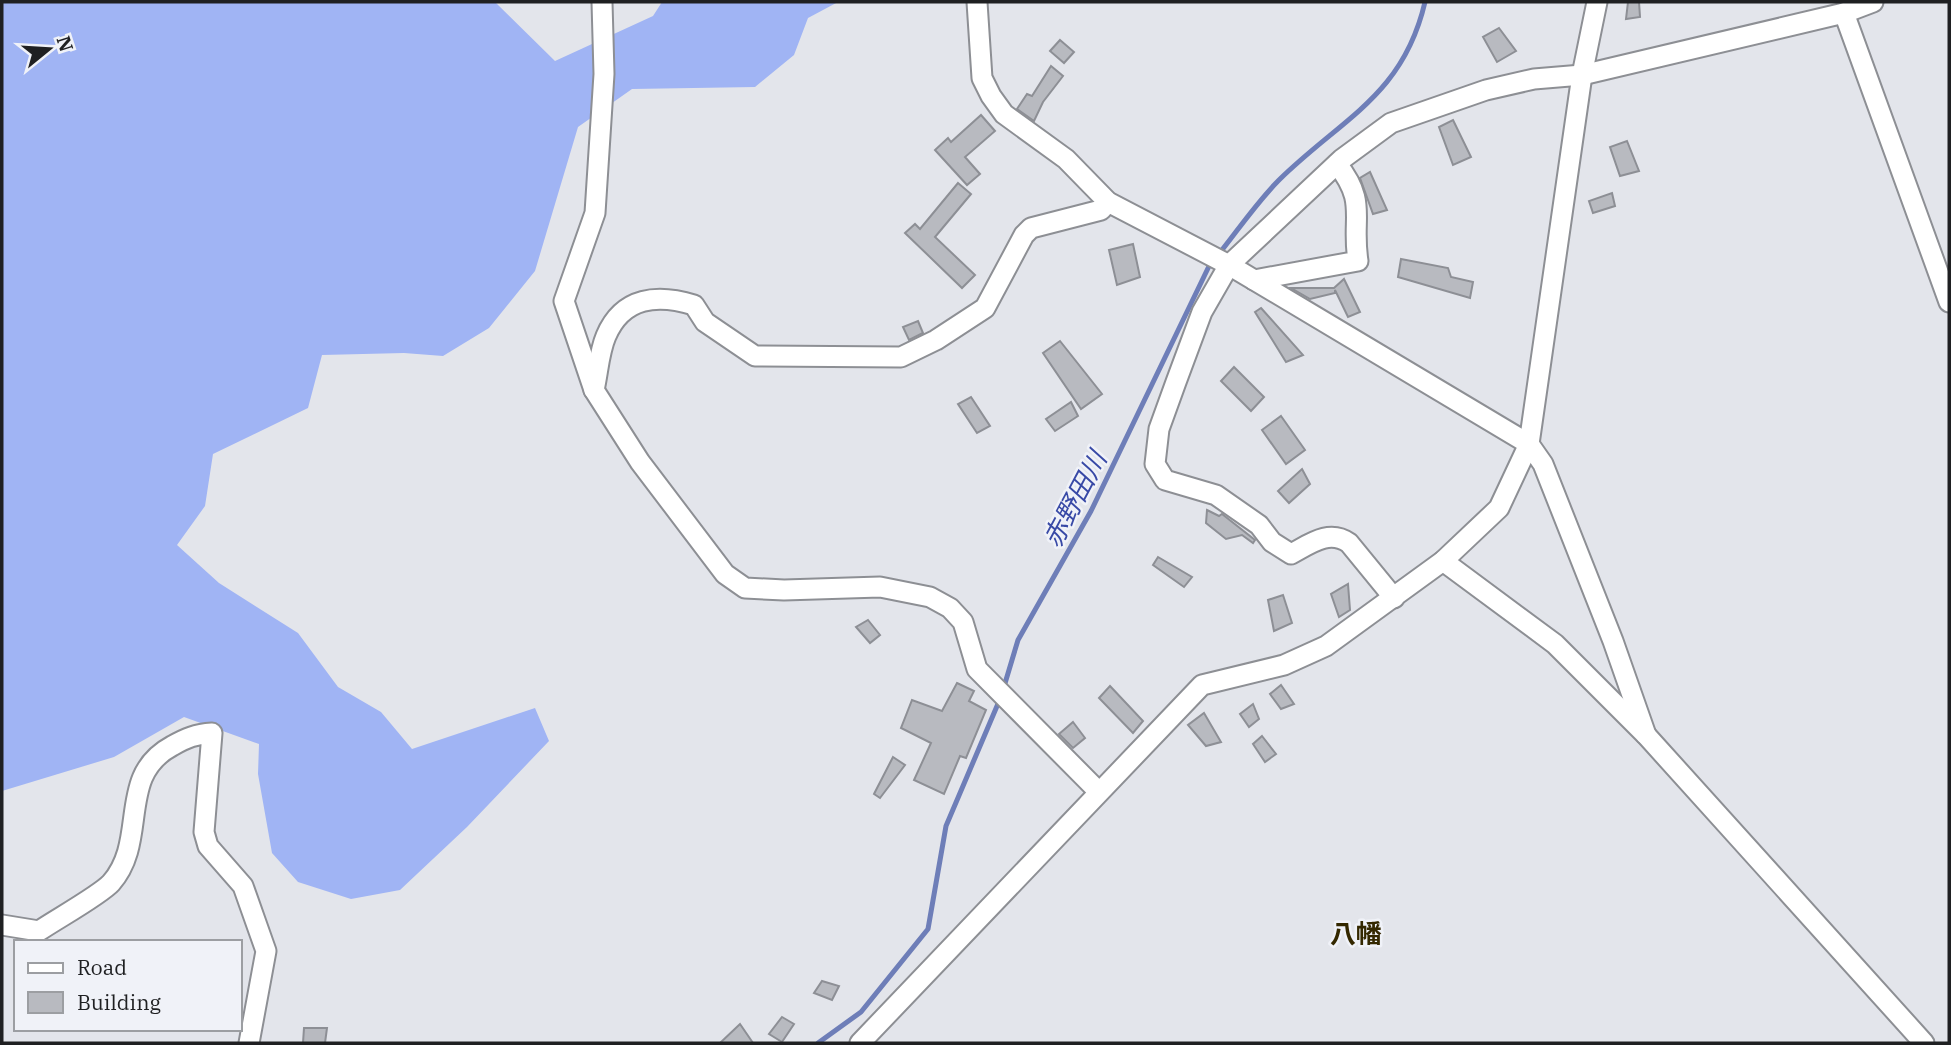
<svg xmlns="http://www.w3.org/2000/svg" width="1951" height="1045" viewBox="0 0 1951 1045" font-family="'IBM Plex Serif','Noto Sans JP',serif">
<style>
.forest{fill:#a0b4f4}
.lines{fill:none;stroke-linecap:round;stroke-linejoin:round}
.stream{stroke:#6e7eb8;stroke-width:5}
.building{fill:#b8bac0;stroke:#8d8f95;stroke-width:2}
.street-casing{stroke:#8d8f94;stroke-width:23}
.street{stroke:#fff;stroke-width:19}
.labels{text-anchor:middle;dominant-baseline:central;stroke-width:5;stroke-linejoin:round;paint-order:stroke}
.water-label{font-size:26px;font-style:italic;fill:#3849a6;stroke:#f0f2f8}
.neighbourhood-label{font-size:26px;font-weight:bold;fill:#342800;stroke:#f0f2f8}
</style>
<rect width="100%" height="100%" fill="#e3e5eb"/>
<path class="forest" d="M2 2H495L555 61 653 16 662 2H838L808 18 794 55 755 87 632 89 578 127 535 271 489 328 443 356 404 353 322 355 308 408 213 454 205 506 177 545 219 583 298 633 338 687 381 712 412 749 535 708 549 741 467 827 400 890 351 899 298 882 272 853 258 774 259 744 184 717 114 757 2 791Z"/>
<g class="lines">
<g class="stream">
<path d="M1218 255C1238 230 1257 202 1279 180 1342 118 1403 96 1425 2"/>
<path d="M1003 690 1018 640 1091 511 1211 262"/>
<path d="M818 1043 861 1012 928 929 946 826 1000 699"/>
</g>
</g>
<g class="building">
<path d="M1628 2H1639L1640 17 1626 19Z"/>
<path d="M1499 28 1516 51 1497 62 1483 37Z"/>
<path d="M1060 40 1074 52 1064 63 1050 51Z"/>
<path d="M1051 66 1063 76 1043 102 1034 121 1017 109 1027 94 1032 96Z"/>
<path d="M981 115 995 131 965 157 980 174 967 185 935 150 948 138 951 142Z"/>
<path d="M1453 120 1471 157 1453 165 1439 127Z"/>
<path d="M1627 141 1639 171 1620 176 1610 147Z"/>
<path d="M1370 172 1387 210 1373 214 1360 178Z"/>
<path d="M958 183 971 194 935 237 975 275 962 288 905 233 915 224 920 229Z"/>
<path d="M1612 193 1615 206 1593 213 1589 201Z"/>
<path d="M1133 244 1140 277 1117 285 1109 250Z"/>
<path d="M1401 259 1448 268 1451 277 1473 282 1470 298 1398 277Z"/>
<path d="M1344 279 1360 312 1348 317 1335 290V293L1310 299 1291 288H1334Z"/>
<path d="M1261 308 1303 355 1286 362 1255 312Z"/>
<path d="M918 321 923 333 909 340 903 327Z"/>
<path d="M1060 341 1102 394 1081 409 1043 353Z"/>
<path d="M1234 367 1264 397 1251 411 1221 381Z"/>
<path d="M971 397 990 426 977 433 958 404Z"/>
<path d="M1071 402 1078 416 1055 431 1046 419Z"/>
<path d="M1281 416 1305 450 1286 464 1262 430Z"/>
<path d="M1302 469 1310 484 1289 503 1278 491Z"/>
<path d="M1207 510 1219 516 1222 514 1255 540 1253 543 1242 535 1226 539 1206 523Z"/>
<path d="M1158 557 1192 577 1184 587 1153 565Z"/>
<path d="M1348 584 1350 610 1339 617 1331 594Z"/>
<path d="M1283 595 1292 623 1274 631 1268 600Z"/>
<path d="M868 620 880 635 870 643 856 627Z"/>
<path d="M957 683 974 691 969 701 986 710 966 758 960 756 944 794 914 780 931 743 901 728 912 700 942 711Z"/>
<path d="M1281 685 1294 704 1281 709 1270 694Z"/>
<path d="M1110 686 1143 721 1133 733 1099 698Z"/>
<path d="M1253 704 1259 719 1249 727 1240 714Z"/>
<path d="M1204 713 1221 742 1206 746 1188 725Z"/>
<path d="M1073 722 1085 738 1073 748 1059 734Z"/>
<path d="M1262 736 1276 754 1265 762 1253 744Z"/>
<path d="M893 757 905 765 880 798 874 794Z"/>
<path d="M822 981 839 986 832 1000 814 993Z"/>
<path d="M782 1017 794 1024 782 1042 769 1034Z"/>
<path d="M740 1024 753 1043H720Z"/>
<path d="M304 1028H327L325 1043H303Z"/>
</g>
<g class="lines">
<defs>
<g id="street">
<path d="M602 2 604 74 595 213 564 301 594 390 640 462 725 574 745 588 784 590 880 587 930 597 950 608 963 622 977 669 1098 791"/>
<path d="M977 2 982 78 991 96 1004 114 1066 159 1108 202 1229 265 1529 444 1543 464 1613 641 1646 735"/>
<path d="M1844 13 1949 302"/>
<path d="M1254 280 1358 261C1351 217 1368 203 1337 164"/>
<path d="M594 390C598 373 599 352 606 336 623 296 658 294 694 305L705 322 755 356 901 357 936 340 985 308 1024 235 1031 228 1101 210 1108 202"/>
<path d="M1443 561 1555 644 1646 735 1924 1043"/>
<path d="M1394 598 1349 543C1329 529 1310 544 1291 554L1272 542 1259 525 1216 495 1165 480 1155 464 1159 429 1176 382 1202 312 1229 265 1342 159 1391 123 1486 90 1534 79 1582 75 1844 13 1873 2"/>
<path d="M2 925 39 931C55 920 100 895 111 883 149 840 116 776 172 746 186 738 196 734 212 733L204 832 208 846 243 886 266 951 249 1043"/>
<path d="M860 1043 1202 685 1284 665 1326 646 1443 561 1499 508 1529 444 1582 75 1597 2"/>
</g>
</defs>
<use href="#street" class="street-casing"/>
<use href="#street" class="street"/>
</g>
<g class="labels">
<g class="water-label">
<text transform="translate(1074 499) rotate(-62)">赤野田川</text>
</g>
<g class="neighbourhood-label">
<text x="1356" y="933">八幡</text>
</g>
</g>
<rect width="1951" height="1045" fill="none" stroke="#1f2022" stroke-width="7"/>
<rect x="14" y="940" width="228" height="91" fill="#f0f2f8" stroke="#9c9ea2" stroke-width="2"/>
<rect x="28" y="963" width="35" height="10" fill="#ffffff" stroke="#9c9ea2" stroke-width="2"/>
<text x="77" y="975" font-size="21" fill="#1f2022">Road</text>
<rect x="28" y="992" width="35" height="21" fill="#b8bac0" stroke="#9c9ea2" stroke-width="2"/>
<text x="77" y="1010" font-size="21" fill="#1f2022">Building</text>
<g transform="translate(49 49) rotate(72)" stroke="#f0f2f8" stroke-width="5" paint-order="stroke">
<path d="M0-5L12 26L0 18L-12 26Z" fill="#1f2022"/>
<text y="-10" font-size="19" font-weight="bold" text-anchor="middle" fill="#1f2022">N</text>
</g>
</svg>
